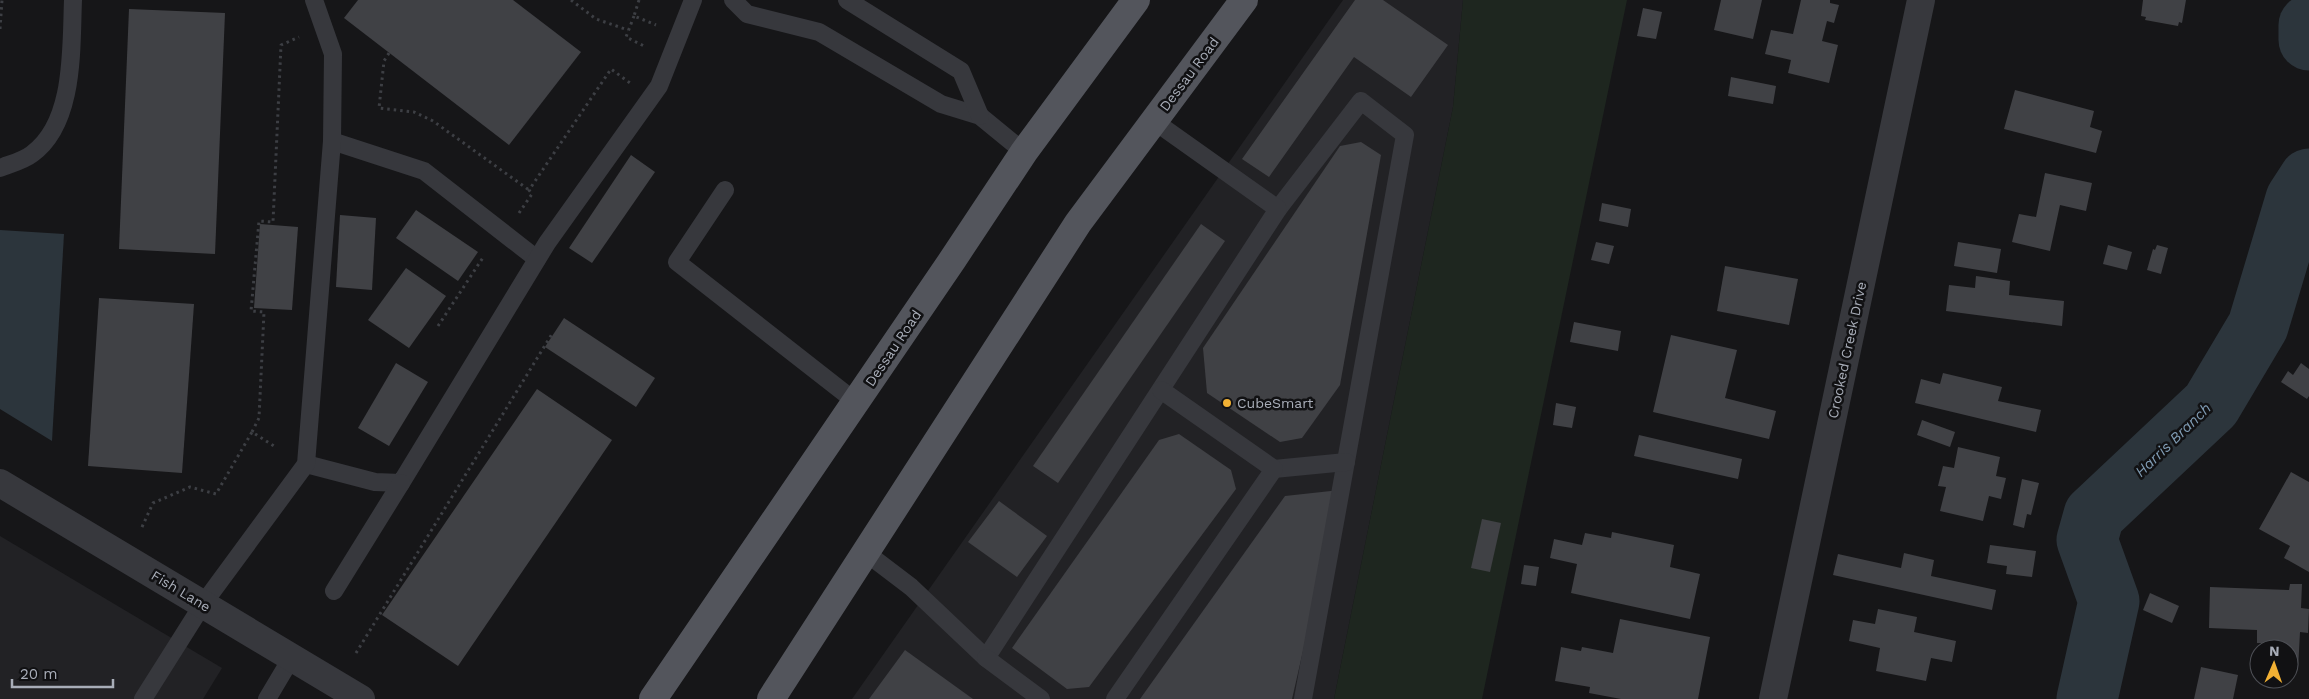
<svg xmlns="http://www.w3.org/2000/svg" width="2309" height="699" viewBox="0 0 2309 699" font-family="'Work Sans',sans-serif">
<style>
.built{fill:#222225}
.green{fill:#1e261f}
.water{fill:#2c353c}
.lines{fill:none;stroke-linecap:round;stroke-linejoin:round}
.river{stroke:#2c353c;stroke-width:61}
.building{fill:#404145}
.path{stroke:#3d3f44;stroke-width:3;stroke-dasharray:2.5 4;stroke-linecap:butt}
.lane{stroke:#37383d;stroke-width:18}
.street{stroke:#37383d;stroke-width:28}
.primary{stroke:#53555c;stroke-width:28}
.poi-dot{fill:#f2b134;stroke:#111113;stroke-width:2}
.labels{text-anchor:middle;dominant-baseline:central;stroke-width:5;stroke-linejoin:round;paint-order:stroke}
.street-label{font-size:14px;fill:#a8adb8;stroke:#111113}
.poi-label{font-size:14px;fill:#a8adb8;stroke:#111113;text-anchor:start}
.water-label{font-size:15px;font-style:italic;fill:#7f9bb3;stroke:#111113}
</style>
<rect width="100%" height="100%" fill="#161618"/>
<g class="built">
<path d="M1343 0H1463L1453 107 1334 699H852Z"/>
<path d="M0 536 222 668 203 699H0Z"/>
</g>
<path class="green" d="M1463 0H1627L1482 699H1334L1453 107Z"/>
<path class="water" d="M0 230 64 234 52 441 0 409Z"/>
<g class="lines">
<g class="river">
<path d="M2309 25V40"/>
<path d="M2087 699 2109 601 2087 540 2094 515 2211 405 2258 326 2296 199 2309 179"/>
</g>
</g>
<g class="building">
<path d="M358 0H513L581 52 509 145 344 18Z"/>
<path d="M1355 0H1383L1448 45 1411 97 1354 57 1269 177 1242 159Z"/>
<path d="M1721 0H1762L1753 39 1714 30Z"/>
<path d="M1801 0H1830V3L1839 5 1834 23 1827 21 1822 41 1838 45 1829 83 1788 73 1791 60 1765 54 1771 30 1793 34Z"/>
<path d="M2143 0H2186L2182 23 2179 22 2178 26 2145 20 2146 17 2141 16Z"/>
<path d="M1643 8 1662 12 1656 39 1637 36Z"/>
<path d="M129 9 225 13 215 254 119 249Z"/>
<path d="M1731 77 1776 86 1773 104 1728 96Z"/>
<path d="M2015 90 2094 111 2090 127 2102 131 2096 153 2004 129Z"/>
<path d="M1361 142 1381 155 1340 385 1302 438 1280 442 1207 393 1203 348 1340 146Z"/>
<path d="M631 155 655 172 592 263 569 248Z"/>
<path d="M2045 173 2092 183 2086 211 2060 205 2050 251 2012 242 2019 214 2036 217Z"/>
<path d="M1602 203 1631 209 1628 227 1599 221Z"/>
<path d="M416 210 478 252 458 281 396 238Z"/>
<path d="M340 215 376 218 372 290 336 287Z"/>
<path d="M260 224 298 227 292 310 254 308Z"/>
<path d="M1201 224 1225 241 1058 483 1033 466Z"/>
<path d="M1596 242 1614 246 1609 264 1591 260Z"/>
<path d="M1958 242 2001 249 1997 273 1954 266Z"/>
<path d="M2108 245 2132 252 2127 270 2103 264Z"/>
<path d="M2157 245 2168 248 2161 274 2147 270 2153 249 2155 250Z"/>
<path d="M1725 266 1798 279 1789 325 1717 311Z"/>
<path d="M406 268 446 296 409 348 368 320Z"/>
<path d="M1976 276 2010 281 2009 295 2064 301 2062 326 1946 311 1949 285 1975 288Z"/>
<path d="M99 298 194 304 182 473 88 466Z"/>
<path d="M564 318 655 378 636 407 545 347Z"/>
<path d="M1574 322 1621 331 1618 351 1570 342Z"/>
<path d="M1671 335 1737 350 1725 398 1776 411 1769 439 1653 412Z"/>
<path d="M396 363 428 382 389 446 358 428Z"/>
<path d="M2301 363 2309 369V396L2307 399 2281 382 2288 371 2293 375Z"/>
<path d="M1943 373 2002 387 1998 401 2041 410 2036 432 1915 403 1921 379 1940 384Z"/>
<path d="M537 389 612 440 458 666 382 615Z"/>
<path d="M1556 403 1576 407 1572 428 1553 425Z"/>
<path d="M1922 420 1955 432 1950 447 1917 435Z"/>
<path d="M1179 434 1231 470 1236 489 1089 687 1067 689 1012 648 1159 440Z"/>
<path d="M1639 435 1742 459 1738 479 1634 456Z"/>
<path d="M1958 447 2000 457 1996 476 2006 478 2001 499 1989 496 1983 521 1940 511 1946 487 1938 486 1943 466 1954 468Z"/>
<path d="M2291 472 2309 482V572L2284 558 2290 546 2259 529Z"/>
<path d="M2022 479 2039 483 2031 515 2027 514 2024 528 2013 525Z"/>
<path d="M1340 490 1292 699H1140L1285 496Z"/>
<path d="M999 501 1047 536 1017 577 968 542Z"/>
<path d="M1482 519 1501 523 1490 572 1471 568Z"/>
<path d="M1612 532 1674 545 1670 567 1700 574 1690 619 1571 593 1577 564 1550 558 1554 539 1582 545 1585 533 1611 538Z"/>
<path d="M1990 545 2036 551 2032 577 2006 574 2007 566 1987 563Z"/>
<path d="M1904 553 1934 560 1931 576 1996 590 1992 610 1833 575 1838 554 1901 568Z"/>
<path d="M1524 565 1539 567 1536 586 1521 584Z"/>
<path d="M2290 584H2302L2301 608 2309 609 2308 633 2300 632 2298 670H2289V649H2264V643H2257V630L2209 628 2210 587 2289 590Z"/>
<path d="M2150 593 2179 606 2172 623 2143 610Z"/>
<path d="M1878 609 1917 617 1914 632 1956 641 1952 662 1931 658 1926 681 1876 671 1880 648 1849 641 1853 620 1875 624Z"/>
<path d="M1620 619 1710 637 1698 699H1621L1589 693 1590 687 1555 681 1561 647 1581 651 1582 647 1613 653Z"/>
<path d="M905 650 973 699H869Z"/>
<path d="M2201 667 2238 675 2233 699H2194Z"/>
</g>
<g class="lines">
<g class="path">
<path d="M571 0 596 19 628 30"/>
<path d="M639 0 634 16 656 25"/>
<path d="M634 16 626 37 646 47"/>
<path d="M0 29 2 0"/>
<path d="M389 53 384 61 379 108 414 112 433 121 529 190"/>
<path d="M519 213 532 194 529 190 611 69 630 83"/>
<path d="M438 326 484 256"/>
<path d="M252 432 259 418 264 312 251 311 259 221 273 222 281 45 299 37"/>
<path d="M142 527 153 503 190 487 216 494 252 432 277 448"/>
<path d="M356 653 552 334"/>
</g>
<g class="lane">
<path d="M733 0 747 14 819 32 941 104 980 116 1024 152"/>
<path d="M847 0 961 71 980 116"/>
<path d="M332 141 424 171 537 259"/>
<path d="M0 168C10 164 23 161 32 154 75 123 71 48 73 0"/>
<path d="M725 190 677 262 856 402"/>
<path d="M1278 209 1361 101 1405 135 1303 699"/>
<path d="M306 464 375 482 401 483 547 243 659 86 693 0"/>
<path d="M1274 469 1346 462"/>
<path d="M865 552 911 587 986 658 1278 209 1154 121"/>
<path d="M334 591 401 483"/>
<path d="M986 658 1041 699"/>
<path d="M143 699 203 604 306 464 332 141 333 54 314 0"/>
<path d="M267 699 292 657"/>
<path d="M1115 699 1274 469 1161 390"/>
</g>
<g class="street">
<path d="M0 483 361 699"/>
<path d="M1773 699 1921 0"/>
</g>
<g class="primary">
<path d="M653 699 953 259 1024 152 1136 0"/>
<path d="M771 699 1078 223 1244 0"/>
</g>
</g>
<circle class="poi-dot" cx="1227" cy="403" r="5"/>
<g class="labels">
<g class="street-label">
<text transform="translate(1189 74) rotate(-53)">Dessau Road</text>
<text transform="translate(893 348) rotate(-56)">Dessau Road</text>
<text transform="translate(1847 350) rotate(-78)">Crooked Creek Drive</text>
<text transform="translate(181 591) rotate(31)">Fish Lane</text>
</g>
<g class="poi-label">
<text x="1237" y="403">CubeSmart</text>
</g>
<g class="water-label">
<text transform="translate(2173 440) rotate(-44)">Harris Branch</text>
</g>
</g>
<g transform="translate(2274 664) rotate(2)"><circle r="24" fill="#111113" stroke="#4d4f55"/>
<path d="M0-4L9 19L0 12L-9 19Z" fill="#f2b134"/>
<text y="-8" font-size="14" font-weight="bold" text-anchor="middle" fill="#a8adb8">N</text>
</g>
<path d="M12 679v8h101v-8" fill="none" stroke="#a8adb8" stroke-width="2.5"/>
<text x="20" y="679" font-size="15" fill="#a8adb8" stroke="#111113" stroke-width="4" paint-order="stroke">20 m</text>
</svg>
